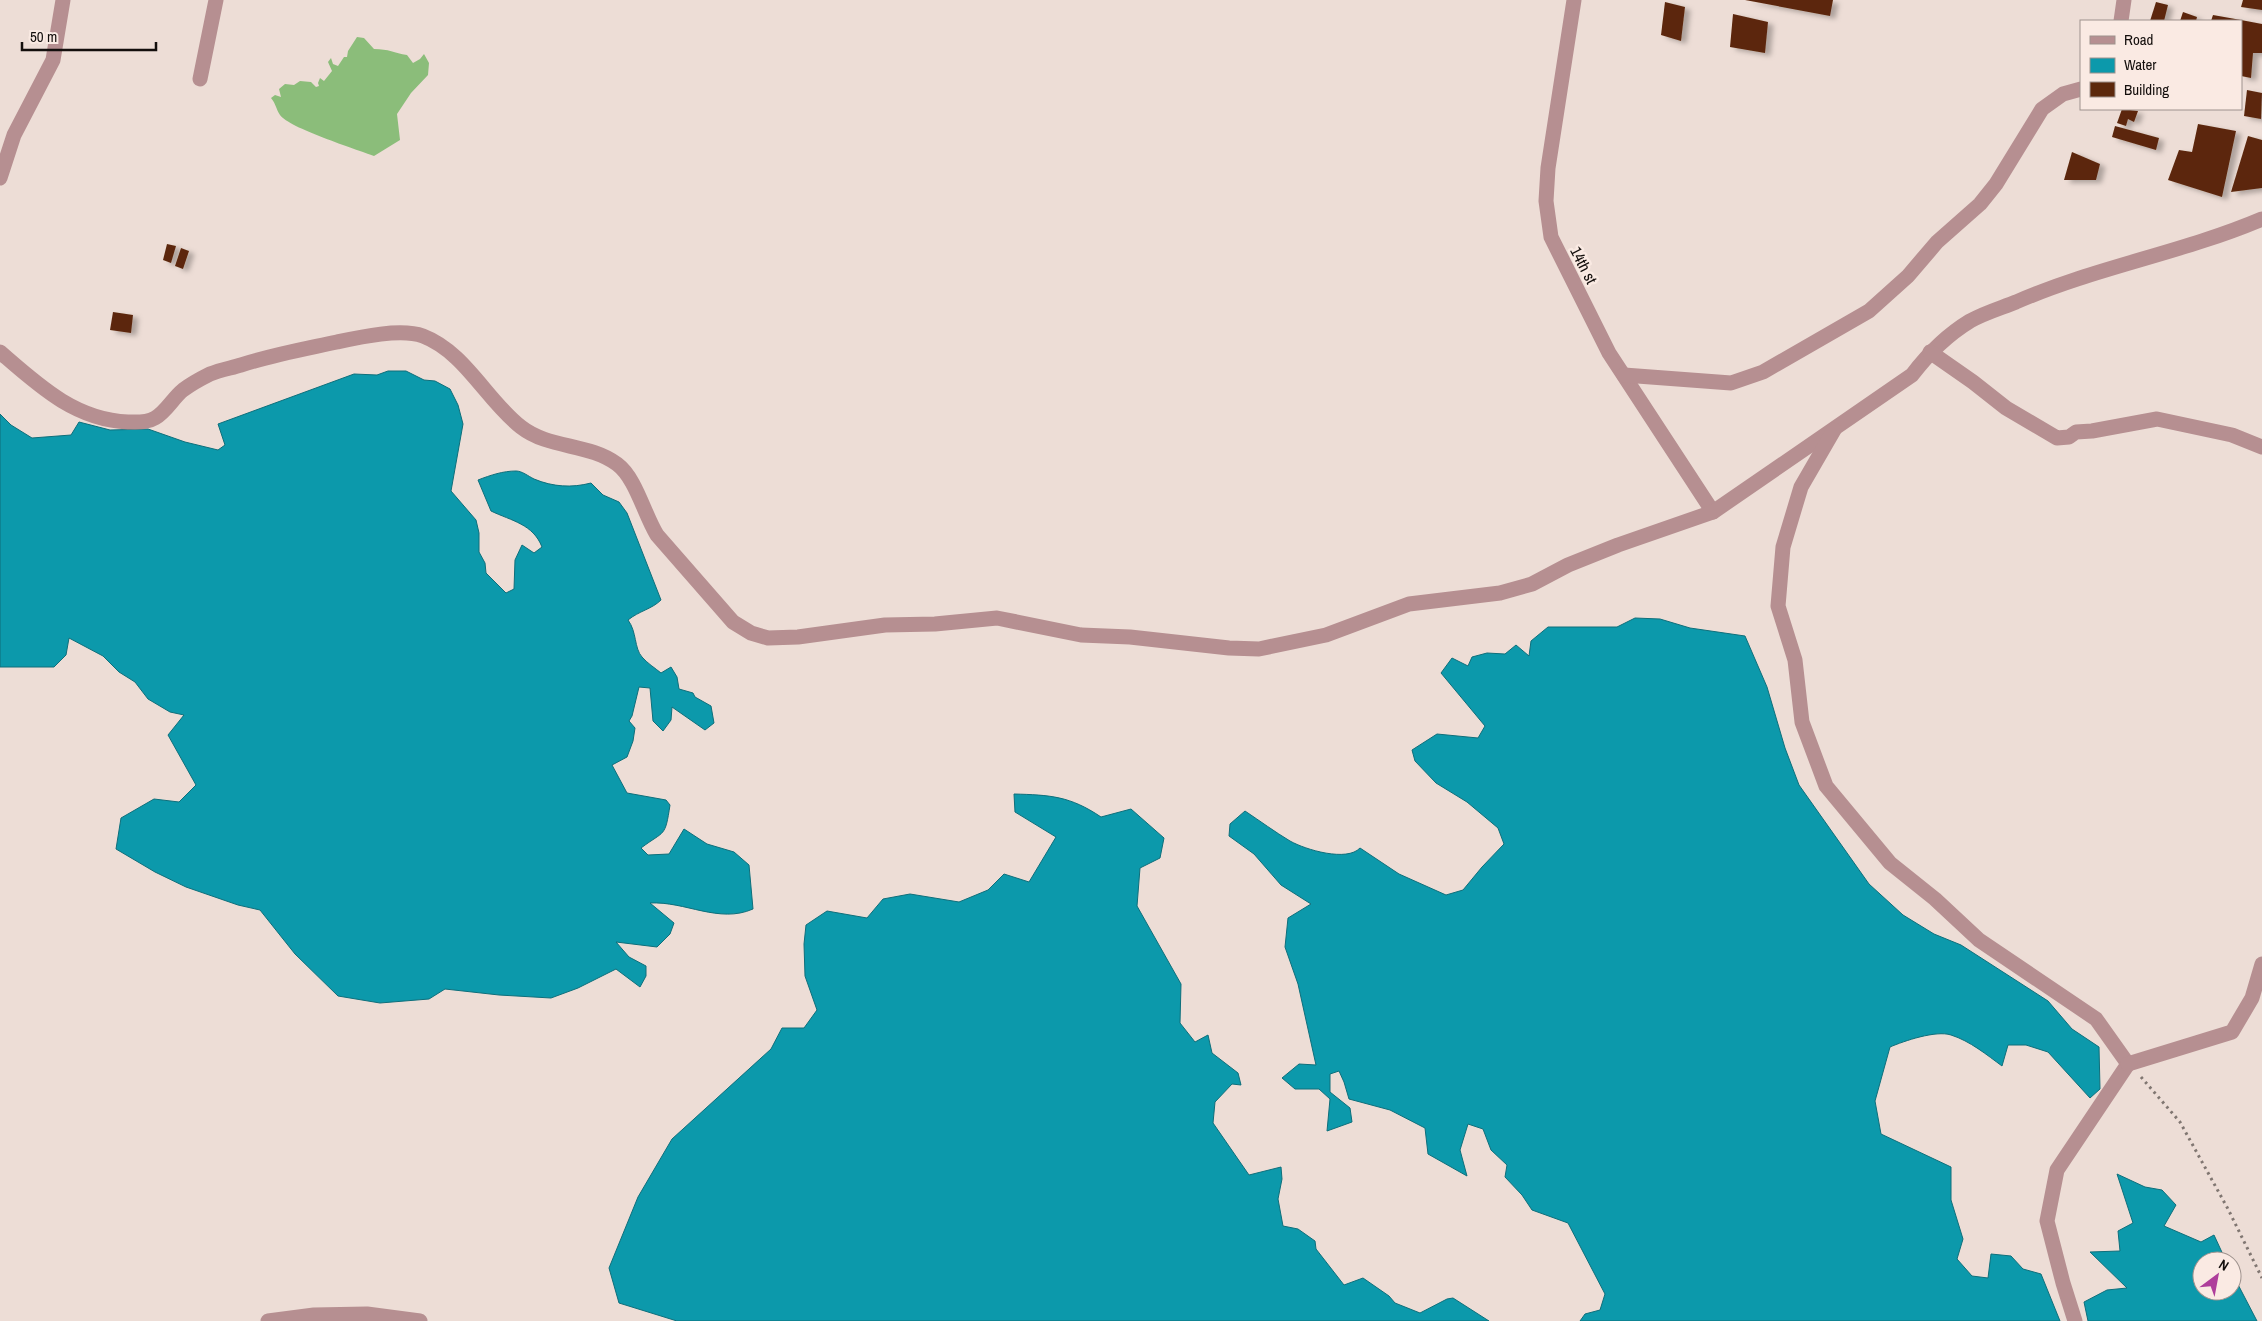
<svg xmlns="http://www.w3.org/2000/svg" width="2262" height="1321" viewBox="0 0 2262 1321" font-family="'Archivo Narrow',sans-serif">
<style>
.forest{fill:#8bbd7a}
.water{fill:#0c99ab;stroke:#0e6f7b}
.building{fill:#5c280c;filter:url(#shadow)}
.lines{fill:none;stroke-linecap:round;stroke-linejoin:round}
.path{stroke:#807671;stroke-width:3;stroke-dasharray:2.5 4;stroke-linecap:butt}
.minor{stroke:#b68f91;stroke-width:15}
.labels{text-anchor:middle;dominant-baseline:central;stroke-width:5;stroke-linejoin:round;paint-order:stroke}
.street-label{font-size:16px;fill:#130e0c;stroke:#faeae3}
</style>
<defs>
<filter id="shadow"><feDropShadow dx="5.5" dy="3" stdDeviation="2.5" flood-color="#0004"/></filter>
</defs>
<rect width="100%" height="100%" fill="#edddd6"/>
<path class="forest" d="M357 37 364 38 374 49C389 49 394 53 407 55L413 63 420 59 424 54 429 63 428 75 411 93 397 114 400 140 374 156C356 149 289 128 280 115 276 109 276 104 271 98L275 95 281 97 279 89 285 84 294 85 300 81 311 82 316 87 319 86 318 83 320 78 324 81 332 71 328 62 331 58 333 64 338 66 344 57H347L348 51Z"/>
<g class="water">
<path d="M388 371H406L424 380 435 381 450 389 458 405 463 424 451 491 476 520 479 533V552L485 563 486 573 506 593 514 589 515 560 522 545 534 553 542 547C533 524 512 521 491 511L478 480C491 475 503 471 516 471 522 471 528 476 534 479 553 487 572 488 591 483L603 495 619 502 627 513 661 600C652 609 639 611 628 620 637 632 634 648 642 657 647 663 655 668 661 673L671 667 677 677 679 689 693 693 695 697 711 706 714 723 705 730 672 707 671 720 663 731 653 721 650 688 639 687 632 716 629 721 635 728 633 741 627 757 612 765 627 793 666 800 670 805C665 838 665 830 641 848L648 855 669 854 684 829 707 844 734 852 749 865 753 909C719 924 685 901 650 903L674 923 670 934 657 947 616 942 629 957 646 966V976L640 987 616 969 578 988 551 998 499 995 445 989 429 999 380 1003 338 996 295 954 260 910 238 905 186 887 155 872 116 849 121 818 154 799 179 802 196 785 168 735 184 715 170 712 148 699 135 682 119 672 103 656 69 638 66 655 54 667H0V414L11 425 32 438 71 435 79 422 110 430 148 429 185 442 218 450 225 445 218 424 354 374 377 375Z"/>
<path d="M1635 618 1660 619 1690 628 1745 636 1767 687 1785 748 1799 785 1869 884 1903 915 1934 934 1961 945 2048 1001 2072 1029 2099 1047 2100 1089 2090 1098 2048 1052 2026 1045H2008L2002 1066C1987 1055 1970 1041 1951 1035 1936 1030 1904 1041 1890 1047L1875 1101 1881 1134 1951 1167V1200L1963 1239 1957 1259 1972 1276 1988 1278 1991 1254 2011 1256 2023 1269 2041 1274 2060 1321H1580L1585 1314 1600 1310 1605 1294 1568 1223 1532 1210 1522 1195 1505 1177 1507 1165 1491 1150 1483 1129 1468 1124 1460 1150 1467 1176 1428 1154 1425 1128 1390 1110 1349 1099 1344 1082 1339 1071 1330 1074V1092L1350 1108 1352 1122 1327 1131 1330 1099 1319 1089H1295L1282 1078 1299 1064 1316 1065 1298 984 1285 947 1288 918 1311 904 1281 885 1254 854 1229 836 1230 824 1245 811C1260 821 1275 832 1290 841 1306 850 1347 862 1360 848L1399 874 1446 895 1463 890 1482 867 1504 844 1498 828 1467 802 1436 783 1415 761 1412 750 1437 734 1478 738 1485 726 1441 673 1452 658 1468 666 1472 657 1487 653 1505 654 1516 645 1529 656 1531 641 1548 627H1617Z"/>
<path d="M1014 794C1050 795 1070 796 1101 817L1131 809 1164 838 1160 858 1140 868 1137 906 1181 984 1180 1023 1195 1042 1208 1035 1212 1053 1238 1073 1241 1085 1232 1084 1215 1102 1213 1123 1249 1175 1281 1167 1282 1179 1278 1199 1283 1226 1298 1229 1315 1241 1316 1249 1344 1285 1363 1278 1389 1296 1395 1303 1420 1313 1447 1299 1453 1298 1489 1321H677L619 1303 609 1268 638 1197 672 1139 771 1049 782 1028H804L817 1010 805 976 804 944 806 925 827 911 867 918 883 899 910 894 959 902 988 890 1004 874 1029 882 1056 837 1015 812Z"/>
<path d="M2117 1174 2145 1187 2162 1190 2176 1205 2164 1226 2201 1242 2214 1235 2226 1261H2202V1291H2232V1273L2257 1321H2088L2084 1302 2107 1290 2127 1288 2090 1252 2120 1251 2118 1231 2133 1223Z"/>
</g>
<g class="building">
<path d="M1745 0H1833L1830 16Z"/>
<path d="M2243 0H2262V10L2241 7Z"/>
<path d="M1665 2 1685 7 1681 41 1661 35Z"/>
<path d="M2156 2 2168 5 2164 21H2150Z"/>
<path d="M2183 12 2197 17 2196 21H2180Z"/>
<path d="M1733 14 1768 22 1765 53 1730 47Z"/>
<path d="M2213 15 2241 20V21H2211Z"/>
<path d="M2241 20 2262 24V53H2253L2251 78 2241 76Z"/>
<path d="M2247 90 2262 93 2261 119 2244 116Z"/>
<path d="M2122 109 2138 111 2134 122 2128 119 2126 126 2117 123Z"/>
<path d="M2198 124 2236 131 2222 197 2168 180 2179 150 2192 152Z"/>
<path d="M2115 126 2159 138 2156 150 2112 137Z"/>
<path d="M2248 136 2262 140V188L2231 192Z"/>
<path d="M2072 152 2100 164 2096 180H2064Z"/>
<path d="M167 244 176 246 171 263 163 260Z"/>
<path d="M181 248 189 251 183 269 175 266Z"/>
<path d="M113 312 133 315 131 333 110 330Z"/>
</g>
<g class="lines">
<path class="path" d="M2141 1077 2180 1122 2228 1209 2262 1278"/>
<g class="minor">
<path d="M1574 0 1548 168 1546 201 1551 237 1609 353 1713 512"/>
<path d="M2121 21 2124 0"/>
<path d="M200 79 216 0"/>
<path d="M0 178 14 135 53 60 63 0"/>
<path d="M0 352C38 385 75 420 128 422 138 422 147 423 155 418 166 412 173 398 183 390 191 384 202 378 210 374 220 370 231 368 241 365 272 355 305 349 337 342 360 337 401 328 423 336 465 352 487 401 521 427 549 449 589 443 617 464 636 478 644 514 657 535L733 622 751 633 768 638 798 637 885 625 935 624 997 618 1081 635 1130 637 1229 648 1259 649 1326 635 1409 604 1500 593 1532 584 1568 565 1618 545 1713 512 1912 375C1928 354 1947 335 1970 321 1984 313 2001 308 2016 302 2096 267 2182 253 2262 219"/>
<path d="M1930 352 1973 382 2006 408 2057 438 2069 437 2076 432 2092 431 2157 419 2232 435 2262 447"/>
<path d="M1624 375 1731 383 1763 372 1869 311 1908 276 1937 242 1980 204 1996 184 2042 109 2063 94 2081 89"/>
<path d="M1834 430 1801 487 1783 547 1778 606 1795 660 1802 722 1826 786 1890 863 1935 899 1979 940 2096 1019 2128 1064 2057 1170 2047 1221 2063 1283 2075 1321"/>
<path d="M2128 1064 2232 1032 2252 998 2262 964"/>
<path d="M268 1321 314 1315 367 1314 420 1321"/>
</g>
</g>
<g class="labels">
<g class="street-label">
<text transform="translate(1584 265) rotate(63)">14th st</text>
</g>
</g>
<rect x="2080" y="20" width="162" height="90" fill="#faeae3" stroke="#9e928d"/>
<rect x="2090" y="36" width="25" height="8" fill="#b68f91" stroke="#9e928d"/>
<text x="2124" y="45" font-size="15" fill="#130e0c">Road</text>
<rect x="2090" y="58" width="25" height="15" fill="#0c99ab" stroke="#9e928d"/>
<text x="2124" y="70" font-size="15" fill="#130e0c">Water</text>
<rect x="2090" y="82" width="25" height="15" fill="#5c280c" stroke="#9e928d"/>
<text x="2124" y="95" font-size="15" fill="#130e0c">Building</text>
<g transform="translate(2217 1276) rotate(32)"><circle r="24" fill="#faeae3" stroke="#9e928d"/>
<path d="M0-4L9 19L0 12L-9 19Z" fill="#ae3e9b"/>
<text y="-8" font-size="14" font-weight="bold" text-anchor="middle" fill="#130e0c">N</text>
</g>
<path d="M22 42v8h134v-8" fill="none" stroke="#130e0c" stroke-width="2.5"/>
<text x="30" y="42" font-size="15" fill="#130e0c" stroke="#faeae3" stroke-width="4" paint-order="stroke">50 m</text>
</svg>
